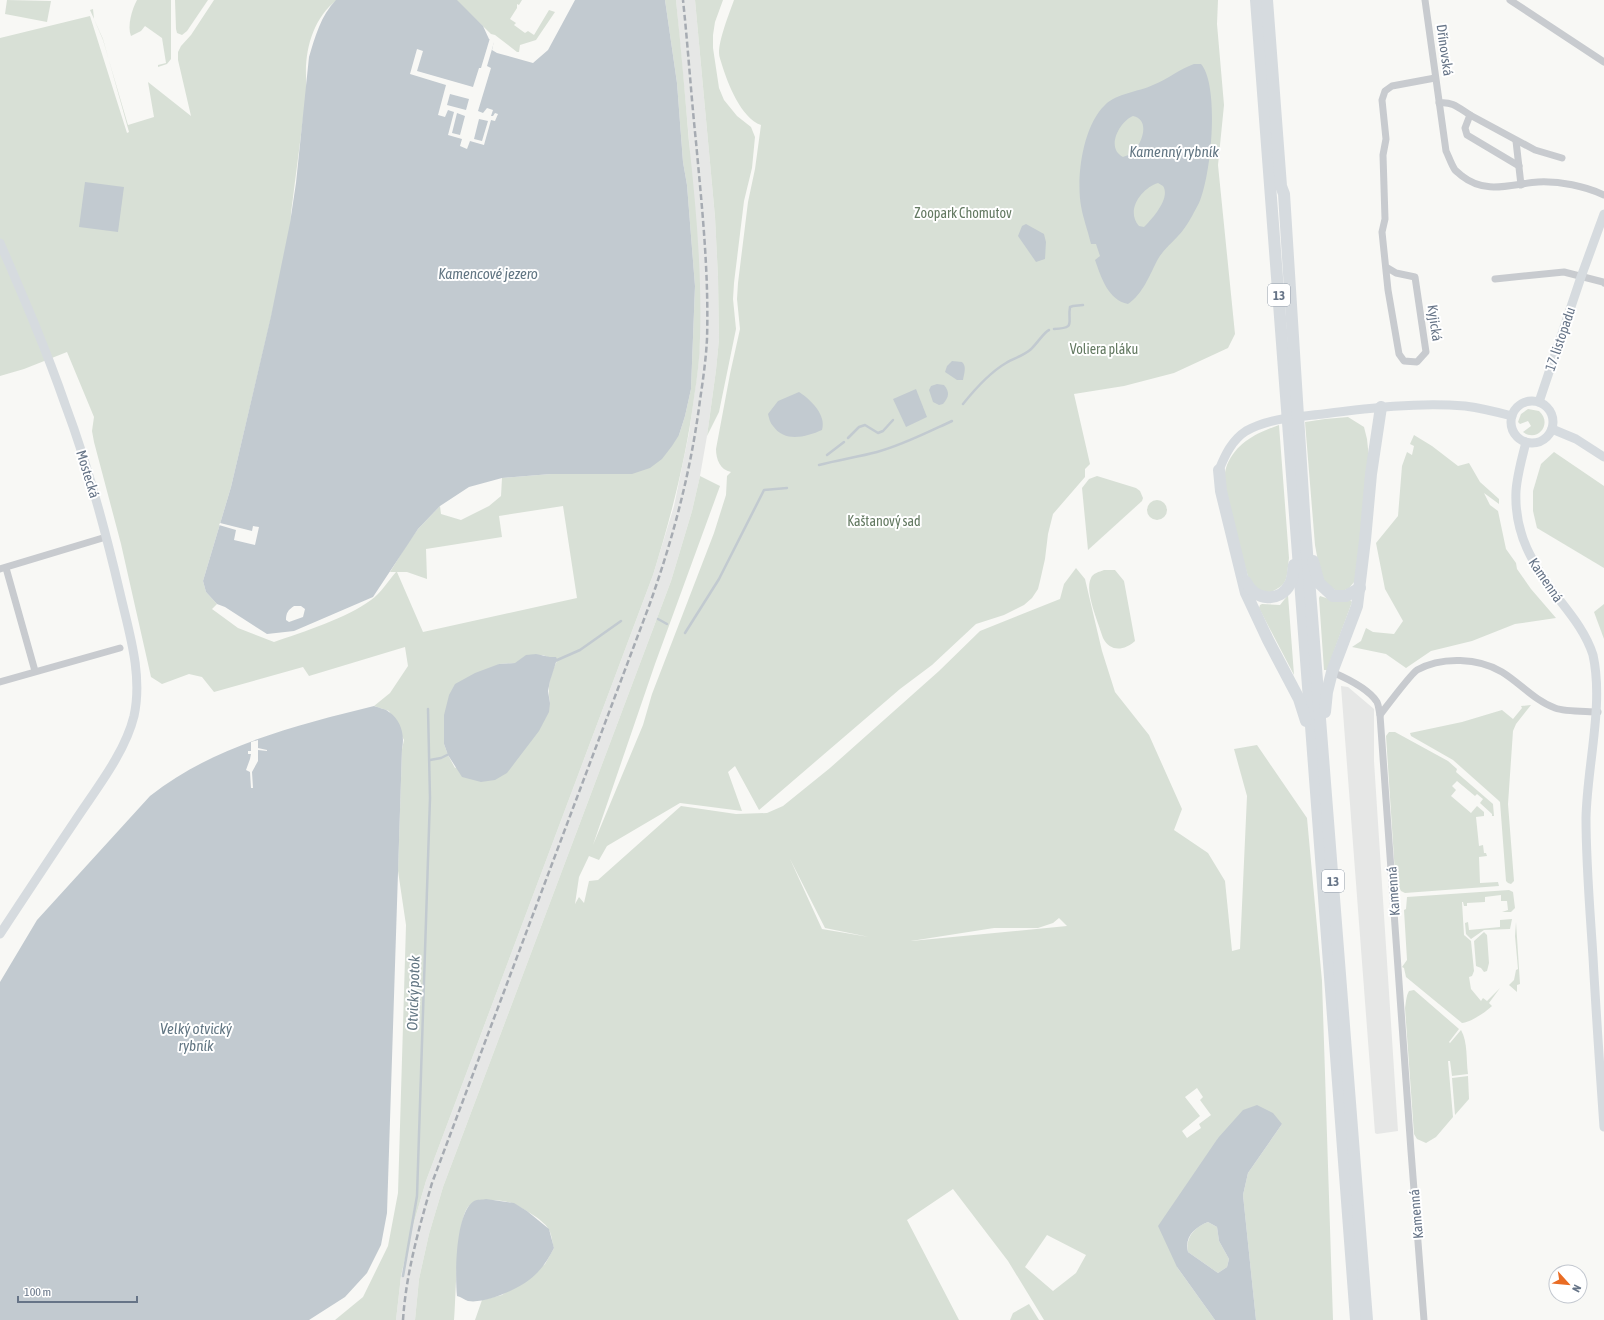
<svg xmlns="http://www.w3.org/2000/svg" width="1604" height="1320" viewBox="0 0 1604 1320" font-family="'Asap Condensed',sans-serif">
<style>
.built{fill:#e6e7e6}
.green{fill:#d8e0d6;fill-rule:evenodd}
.water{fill:#c2cad0;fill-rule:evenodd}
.pier{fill:#f8f8f5;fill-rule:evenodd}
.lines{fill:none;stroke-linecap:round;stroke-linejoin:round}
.stream{stroke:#c2cad0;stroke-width:2.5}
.street{stroke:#c8cbcf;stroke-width:7}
.secondary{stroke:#d6dbdf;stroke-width:9}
.highway{stroke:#d6dbdf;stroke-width:12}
.rail{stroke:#a6abb2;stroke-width:2.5;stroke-dasharray:6 3;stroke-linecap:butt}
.labels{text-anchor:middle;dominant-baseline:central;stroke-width:4;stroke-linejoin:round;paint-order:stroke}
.shield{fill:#fff;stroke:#949eab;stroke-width:1}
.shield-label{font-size:13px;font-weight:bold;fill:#667487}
.street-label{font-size:14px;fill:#667487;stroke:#fff}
.park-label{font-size:14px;fill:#637961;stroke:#fff}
.water-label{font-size:15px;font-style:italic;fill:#627683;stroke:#fff}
</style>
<rect width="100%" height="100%" fill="#f8f8f5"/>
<g class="built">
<path d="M676 0H695L715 217 718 277 719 339 716 370 707 436 700 476 692 511 671 581 443 1187 429 1234 419 1279 415 1320H396L401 1276 412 1229 426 1181 653 575 674 506 681 472 689 433 698 368 700 339 689 140Z"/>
<path d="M1341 686 1348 687 1374 709V761L1398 1131 1377 1134 1375 1133Z"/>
</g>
<g class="green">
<path d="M7 0 51 1 47 22 5 14Z"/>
<path d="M137 0H171V59L167 64 158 67V65L166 63 162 38 145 26 141 31 131 36C127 26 132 9 137 0Z"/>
<path d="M175 0H208L187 31 182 35 177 33 176 29Z"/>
<path d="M214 0H337C314 17 305 48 306 76 306 91 309 106 303 119L291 213 290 237 231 487 203 581 206 592 217 604 212 609 238 628 274 642C303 632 347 618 371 600 381 593 388 581 396 572H390L406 546 418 529 440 506 441 514 461 520 489 506 501 496 502 478 551 474 585 473 679 435 685 416 691 389 695 286 687 185 683 162 677 83 665 0H676C681 47 685 94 689 142 696 207 702 272 700 338 700 358 697 378 694 398 686 459 671 517 653 575L426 1181 412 1229 401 1276 396 1320H335L363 1297 388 1246 398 1193 406 925 398 871 402 749 404 740 389 711 374 706 390 693 408 666 405 647 309 676 303 667 214 692 202 677 189 674 162 684 151 677 121 544 94 442 92 431 94 417 67 352 24 369 0 376V38L90 16 127 133 129 132 103 39 90 10 93 9 94 19 103 40 128 125 154 117 148 82 191 116 178 60V52L181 46 191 35ZM563 506 577 598 423 632 397 572H407L427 579 426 549 502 537 499 516ZM543 655 557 661C550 675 547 687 550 703L455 768 448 755 444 744 499 664 516 663Z"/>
<path d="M456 0H522L519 5 517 4V8L510 19 516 23 514 25 525 33 528 31 534 35 549 10 555 12 536 40 520 45 519 52H517L495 35 491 34Z"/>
<path d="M695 0H723L715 22 713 35V48L719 88 724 100 737 116 751 127 755 137 752 168 744 201 734 283 733 299 736 329 719 412 707 436 716 370 719 339 718 277 715 217Z"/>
<path d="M734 0H1218L1217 24 1224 105 1218 165 1235 334 1228 348 1174 373 1124 386 1074 394 1090 464 1085 469V477L1053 514 1048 534 1045 559 1040 581 1038 589 1032 598 1024 605 1004 615 976 624 932 665 900 689 759 810 735 766 728 772 742 811 680 803 607 846 599 860 589 856 579 877 575 904 579 897 584 903 589 881 598 880 681 806 736 814 767 813 783 806 830 768 939 671 980 631 1060 599 1064 584 1076 568 1085 579 1102 651 1115 692 1149 735 1182 809 1174 830 1208 853 1225 881 1232 951 1240 949 1247 796 1234 749 1257 745 1307 818 1322 981 1333 1320H1256L1243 1195 1248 1173 1282 1124 1218 1138 1177 1267 1215 1320H1044L1008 1261 953 1189 907 1220 959 1320H475L482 1300 502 1295 545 1264 554 1248C552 1243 552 1235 549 1230 545 1221 527 1211 518 1206 506 1199 480 1197 469 1206 456 1217 456 1300 454 1320H415L419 1279 429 1234 443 1187 671 581 692 511 700 476 720 486 655 664 593 845 643 725 652 694 714 533 726 495 727 476 731 472C720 470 716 459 716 449L730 374 740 329 737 299 738 283 748 202 755 169 761 125C741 118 728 84 722 65 721 61 719 57 719 53 719 39 729 14 734 0ZM790 859 825 928 869 937 822 929ZM1059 918 1067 926 911 941 994 928H1038L1053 923ZM1197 1088 1203 1097 1200 1100 1211 1115 1199 1124 1201 1128 1187 1138 1182 1131 1200 1116 1185 1097ZM1047 1235 1086 1255 1076 1273 1053 1291 1025 1267Z"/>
<path d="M1528 409 1539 411C1553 423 1538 443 1523 432L1531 426 1528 421 1520 424 1518 422 1521 414Z"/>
<path d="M1348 417 1364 427 1367 439 1369 458 1355 581 1349 588 1343 591 1335 590 1323 581 1319 567 1315 545 1305 422 1325 419Z"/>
<path d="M1279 425 1289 558C1286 581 1289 585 1266 594 1262 591 1255 588 1251 584 1247 578 1226 494 1225 483 1224 477 1225 470 1227 465 1237 442 1257 433 1279 425Z"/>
<path d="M1414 435 1432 446 1458 466 1469 463 1480 482 1499 499V504L1484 493 1490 505 1498 511 1506 549 1516 563 1517 569 1531 589 1556 618 1515 624 1472 641 1431 651 1406 668 1386 654 1352 647 1361 641 1366 628 1373 632 1394 634 1403 621 1385 589 1376 543 1398 516 1402 466 1407 452 1412 455 1414 446 1410 444Z"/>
<path d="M1554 452 1604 486V568L1537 528 1533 511V491L1541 464Z"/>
<path d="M1097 476 1136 488 1140 491 1143 498 1142 501 1088 550 1082 488 1089 479Z"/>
<circle cx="1157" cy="510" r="10"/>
<path d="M1104 570H1115L1124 581 1135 641C1124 651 1110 652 1103 638 1099 624 1084 591 1091 578 1093 573 1099 572 1104 570Z"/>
<path d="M1288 595 1294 675 1259 608 1260 605 1262 604 1280 605Z"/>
<path d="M1320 596 1332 600H1350L1352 602 1327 670H1324L1319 598Z"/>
<path d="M1604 604V639L1594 612Z"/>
<path d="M1531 705 1516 724 1513 731 1508 804 1514 881 1511 884 1508 883 1506 881 1500 802 1498 800 1453 760 1411 736 1410 733 1462 722 1502 710 1513 719 1522 708 1521 706Z"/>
<path d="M1389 732H1395L1448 761 1457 769 1456 772 1493 804 1494 816H1492V814L1480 803 1483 799 1477 794 1475 796 1457 781 1452 786 1456 790 1451 796 1471 813 1477 806 1484 812V816L1476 817 1479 846 1483 845 1484 853H1486L1487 856 1479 857 1480 883 1498 882 1499 886 1405 893 1401 891 1399 887 1396 889 1386 736Z"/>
<path d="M1509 890 1513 892 1515 908 1511 912H1502L1508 910 1507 901H1501V895L1485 897V902L1467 903V906H1464L1463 902H1462L1464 935 1471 941 1474 971 1472 976 1469 977 1471 989 1481 1001 1483 998 1487 1001 1500 988 1489 1003 1492 1006C1486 1012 1471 1022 1462 1023L1406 977 1404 968 1402 967 1407 960 1404 910 1406 909 1407 897Z"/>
<path d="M1512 919 1510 929 1484 930 1471 939 1466 934 1465 923 1468 922 1469 930 1500 927V920Z"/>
<path d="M1516 922 1520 984 1517 985V992L1509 985 1514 980 1516 970 1518 969 1515 936Z"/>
<path d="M1484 932 1487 935 1489 963 1487 971 1484 972 1481 968 1476 966 1474 941Z"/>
<path d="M1414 990 1459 1029 1449 1042 1450 1043 1461 1030C1468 1042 1466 1060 1468 1074L1452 1076 1450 1061H1448L1453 1117 1436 1137 1426 1143 1417 1139 1414 1134 1405 1008C1406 1003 1406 996 1409 991Z"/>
<path d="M1468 1076 1469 1099 1455 1115 1452 1078Z"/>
<path d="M1208 1222 1217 1227 1219 1241 1229 1259 1227 1267 1218 1273 1188 1252C1185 1237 1195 1227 1208 1222Z"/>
<path d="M1029 1304 1039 1320H1010L1013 1313Z"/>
</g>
<g class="water">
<path d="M336 0H457L483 26 489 39 494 41 492 50 497 53 533 63 548 50 575 0H665L677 83 683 162 687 185 695 286 691 389 685 416 679 435 672 446 662 459 650 468 632 474H551L502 478 469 487 440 506 418 529 373 597 294 631 267 634 225 607 217 604 206 592 203 581 231 487 271 316 290 223 296 183 309 57C315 37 321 15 336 0ZM294 606H301L305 609 303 617 289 622 286 620C286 613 288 610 294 606Z"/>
<path d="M1194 64H1201C1220 86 1211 177 1199 203 1193 214 1187 227 1178 236 1171 244 1163 250 1158 259 1150 274 1143 294 1128 304 1108 300 1101 277 1095 260L1100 256 1096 244H1091C1088 231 1083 218 1081 206 1076 176 1083 126 1105 105 1117 93 1138 92 1153 85 1167 80 1179 69 1194 64ZM1133 116C1151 120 1142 144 1132 153 1129 155 1125 156 1123 157 1105 148 1120 121 1133 116ZM1158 183 1163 186C1171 198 1152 219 1144 227L1139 226C1125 210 1142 188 1158 183Z"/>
<path d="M85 182 124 187 118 232 79 227Z"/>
<path d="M1026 224 1044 234 1046 242 1045 259 1036 262 1018 236 1022 226Z"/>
<path d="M952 361 962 362C967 366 964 374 963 380H957L945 372 947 366Z"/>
<path d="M937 384 944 385C950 392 949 397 943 404L939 405 933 402 929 390 931 386Z"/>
<path d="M916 389 927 417 906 427 893 399Z"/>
<path d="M799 392C810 399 827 415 822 430 806 437 785 443 773 426 770 423 769 418 768 414L778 401Z"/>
<path d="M536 654 550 657H556L557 659 550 681 548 691 550 703 549 712 539 731 507 773 495 780 481 782 462 777 448 755 444 744V715L449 695 455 684 475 673 499 664 515 663 526 655Z"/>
<path d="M374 706C379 708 386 709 389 712 401 720 405 735 402 749L387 1213 381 1245 367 1273 345 1297 309 1320H0V982L37 920 150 796C213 746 297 725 374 706Z"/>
<path d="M1257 1105 1273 1113 1282 1124 1248 1173 1243 1195 1256 1320H1215L1177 1267 1158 1226 1218 1138 1243 1110ZM1208 1222 1217 1227 1219 1241 1229 1259 1227 1267 1218 1273 1188 1252C1184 1237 1195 1227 1208 1222Z"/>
<path d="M486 1199 514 1203 527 1211 549 1229 554 1248C548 1260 540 1272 529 1280 516 1290 485 1304 468 1301 465 1300 461 1297 457 1296 455 1275 455 1213 474 1201 477 1199 483 1200 486 1199Z"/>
</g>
<g class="pier">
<path d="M490 38 495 39 487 66 491 68 478 111 483 113 487 108 493 110 491 116H493L495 113 498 114 495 121 491 120 484 145 470 141 467 149 460 146 462 139 448 135 454 112 448 110 445 117 438 115 446 85 410 74 417 49 423 51 417 71 473 87 479 68H481ZM450 94 469 99 466 110 447 105ZM457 113 465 116 460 135 452 133ZM479 119 488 121 482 141 474 139Z"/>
<path d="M220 523 252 531 253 526 259 527 255 545 234 540 236 530 219 525Z"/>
<path d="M258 740V748L267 750V751L258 750V761L252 772 253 788H251L250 772 246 770 250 759 251 754H248V751H251V742Z"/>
</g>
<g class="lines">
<g class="stream">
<path d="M1054 329C1077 328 1067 323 1070 307L1073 306 1083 305"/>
<path d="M963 404C975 389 989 373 1006 363 1014 358 1023 356 1030 350 1036 345 1044 332 1049 330"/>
<path d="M848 438 859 427 865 425 878 433 883 431 893 420"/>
<path d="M827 455 844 442"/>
<path d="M819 465C838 460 858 457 877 452 903 445 928 432 952 421"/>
<path d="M658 619 667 624"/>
<path d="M685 633 719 579 764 490 787 488"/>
<path d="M555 661 580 650 621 621"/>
<path d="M430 760 441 758 449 754"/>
<path d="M403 1276 417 1196 430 798 428 709"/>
</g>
<g class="street">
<path d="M1425 0 1446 151C1449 157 1451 164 1455 170 1457 172 1460 174 1462 176 1486 195 1511 184 1538 182 1560 181 1585 186 1604 195"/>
<path d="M1510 0 1604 62"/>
<path d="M1439 103C1452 101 1459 108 1470 115"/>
<path d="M1516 141 1521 185"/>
<path d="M1519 166 1467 135 1465 128 1470 115 1535 150 1562 158"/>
<path d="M1386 267 1396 273 1415 277 1426 352 1417 362 1404 361 1399 354 1388 290 1382 232 1385 219 1383 155 1386 139 1382 100 1385 91 1392 86 1435 78"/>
<path d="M1495 279 1564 272 1603 282 1604 283"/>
<path d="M6 568 35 671"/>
<path d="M0 569 106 537"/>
<path d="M1332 672C1346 678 1369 689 1377 702 1379 706 1379 711 1380 715"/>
<path d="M0 682 120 648"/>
<path d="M1424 1320 1411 1151 1380 715C1387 706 1410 675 1417 670 1442 656 1479 658 1502 672 1520 683 1535 701 1555 708 1566 712 1586 711 1598 712"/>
</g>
<g class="secondary">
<path d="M0 243C23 296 46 349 65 404 88 465 105 529 120 593 129 632 143 675 134 716 125 753 96 789 75 821 50 858 25 896 0 934"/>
<circle cx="1532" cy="422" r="21"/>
<path d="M1539 402 1581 277 1604 214"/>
<path d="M1552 429 1576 439 1604 457"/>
<path d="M1526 442C1522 458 1517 475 1516 491 1514 535 1533 564 1558 598 1572 616 1586 633 1593 655 1604 705 1587 766 1586 818 1586 864 1590 910 1593 957 1596 1013 1600 1070 1604 1127"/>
<path d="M1219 470C1225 455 1232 440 1246 431 1269 418 1297 417 1323 414 1370 408 1417 402 1465 406 1480 408 1497 412 1512 416"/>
</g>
<g class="highway">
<path d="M1256 0 1356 1320"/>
<path d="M1267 0 1281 186 1284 194 1305 527 1367 1320"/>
<path d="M1219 470 1221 491 1246 593 1268 640 1299 699 1306 721"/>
<path d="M1313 561 1319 583 1333 596H1346L1360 588"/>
<path d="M1246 582C1255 601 1280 603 1290 584 1293 579 1293 571 1294 565"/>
<path d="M1325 712 1327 692 1332 672 1357 606 1365 540 1371 474 1381 407"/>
</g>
<path class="rail" d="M403 1320C406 1273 419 1228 432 1183L649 606C673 539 691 471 700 400 703 380 706 359 707 339 709 273 702 207 696 142 691 94 688 47 683 0"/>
</g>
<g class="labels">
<g class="shield">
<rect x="1268" y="284" width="22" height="22" rx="3"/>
<rect x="1322" y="870" width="22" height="22" rx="3"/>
</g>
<g class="shield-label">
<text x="1279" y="295">13</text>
<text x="1333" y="881">13</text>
</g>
<g class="street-label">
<text transform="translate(1445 50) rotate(82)">Dřínovská</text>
<text transform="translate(1435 323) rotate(82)">Kyjická</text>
<text transform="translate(1560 339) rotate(-71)">17. listopadu</text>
<text transform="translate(88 474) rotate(73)">Mostecká</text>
<text transform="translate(1546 580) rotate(56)">Kamenná</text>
<text transform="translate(1393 891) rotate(-94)">Kamenná</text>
<text transform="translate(1416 1214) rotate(-95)">Kamenná</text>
</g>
<g class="park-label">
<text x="963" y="213">Zoopark Chomutov</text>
<text x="1104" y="349">Voliera pláku</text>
<text x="884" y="521">Kaštanový sad</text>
</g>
<g class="water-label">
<text x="1174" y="151">Kamenný rybník</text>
<text x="488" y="273">Kamencové jezero</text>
<text transform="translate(413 993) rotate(-88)">Otvický potok</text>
<text x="196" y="1028">Velký otvický<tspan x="196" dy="17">rybník</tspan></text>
</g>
</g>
<g transform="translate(1568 1284) rotate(117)"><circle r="19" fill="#ffffff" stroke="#c2c7cf"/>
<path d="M0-3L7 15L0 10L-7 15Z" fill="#e96c24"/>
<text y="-6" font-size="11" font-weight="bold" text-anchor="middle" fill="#667487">N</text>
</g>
<path d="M18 1296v6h119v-6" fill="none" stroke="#667487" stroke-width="2"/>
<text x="24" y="1296" font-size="12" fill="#667487" stroke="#ffffff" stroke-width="3" paint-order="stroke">100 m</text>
</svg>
